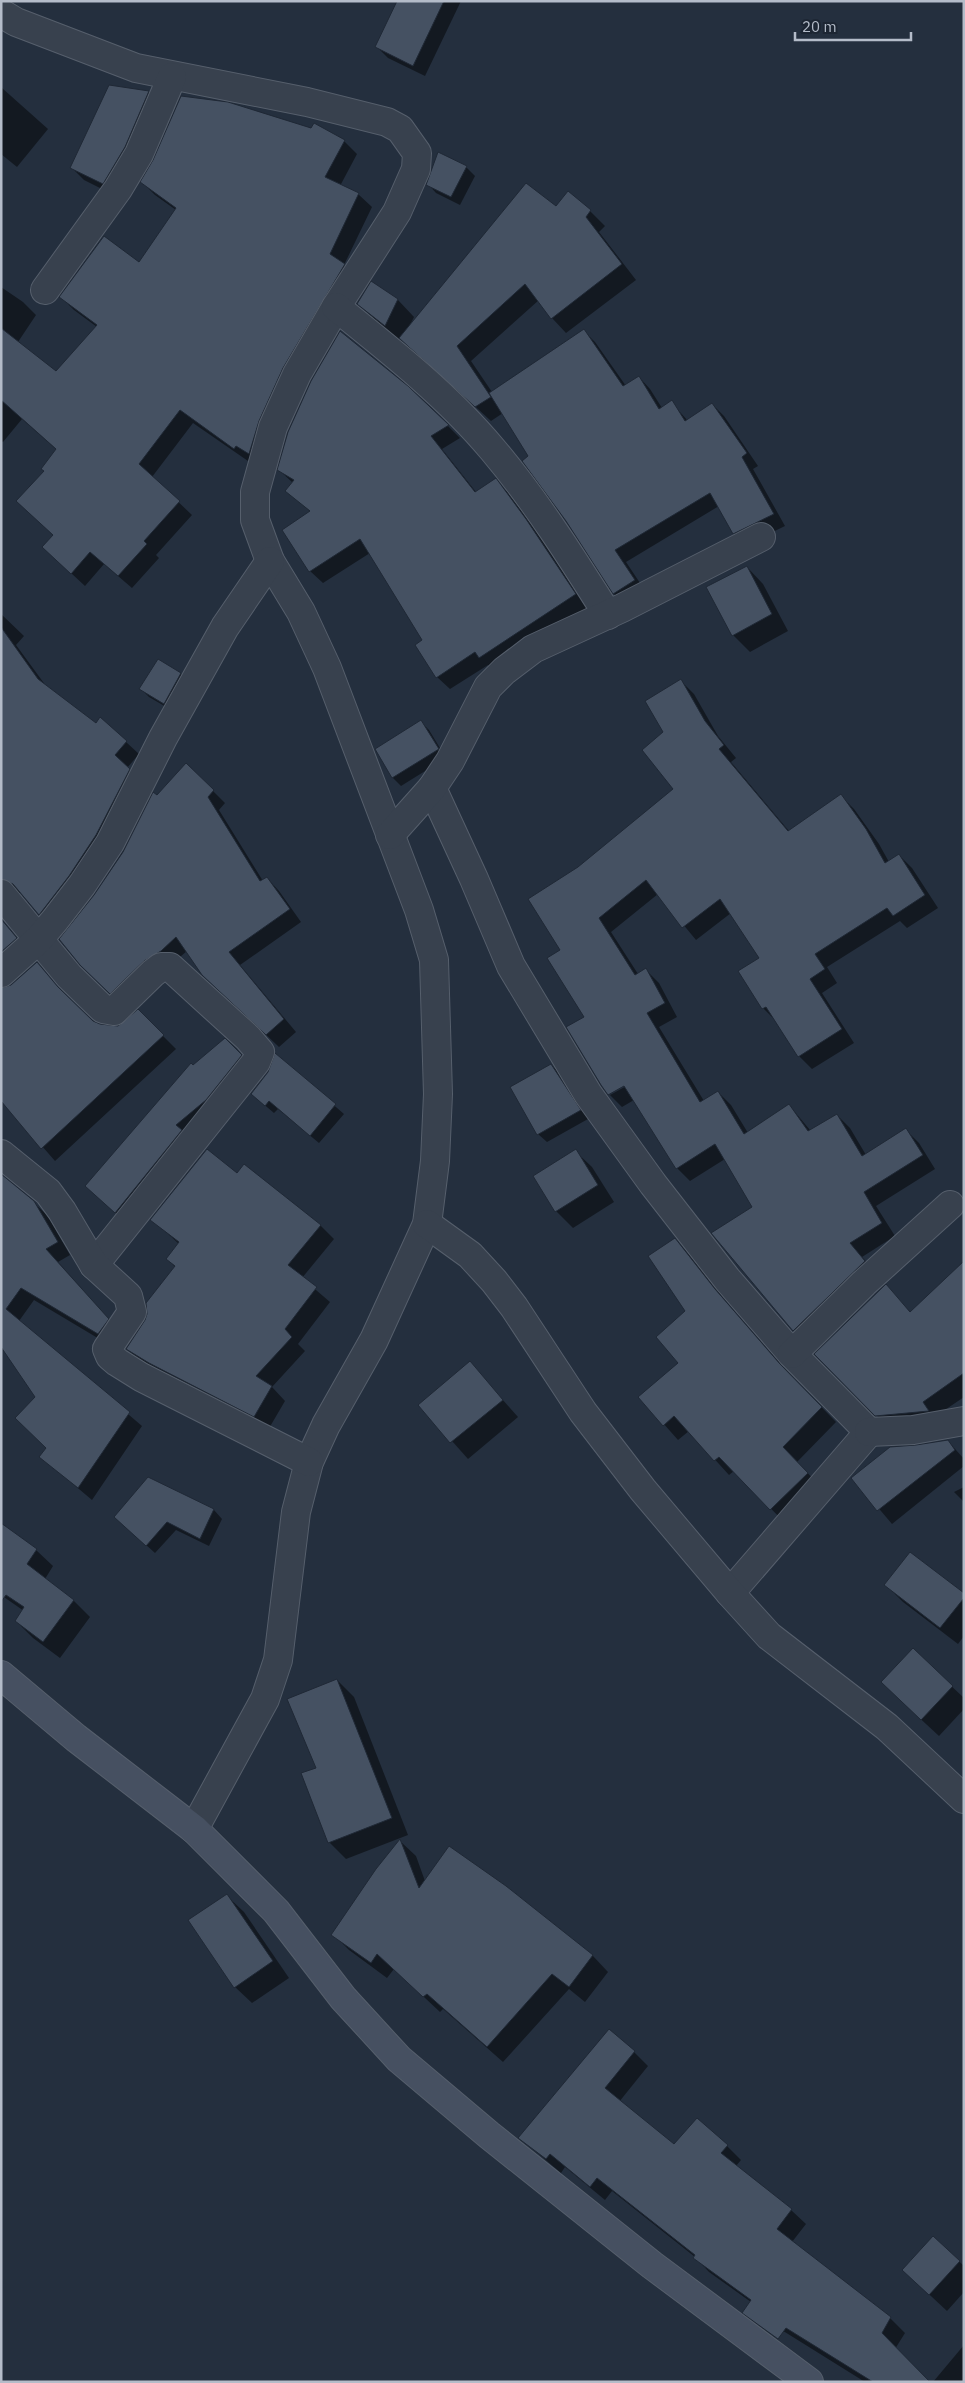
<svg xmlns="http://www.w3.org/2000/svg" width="965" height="2383" viewBox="0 0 965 2383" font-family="'IBM Plex Sans',sans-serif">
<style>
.shadow{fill:#0007}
.building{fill:#455162;stroke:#1f2835}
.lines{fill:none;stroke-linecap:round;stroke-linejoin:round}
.street-casing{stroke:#565f6c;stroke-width:30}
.secondary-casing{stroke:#565f6c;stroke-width:30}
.street{stroke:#38414e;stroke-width:28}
.secondary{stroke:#465061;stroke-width:28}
</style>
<rect width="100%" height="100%" fill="#242f3e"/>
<g class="shadow">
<path d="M399 1H461L425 76 388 58 377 47Z"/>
<path d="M2 88 48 129 17 167 1 154Z"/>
<path d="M148 92 161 105 116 196 84 180 71 167Z"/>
<path d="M344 141 357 154 340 186 358 194 372 207 344 265 357 278 263 466 249 459 248 461 193 423 152 477 192 515 156 555 159 558 132 588 104 564 85 586 57 560 46 472 57 450 22 419 3 442 1 441V287L23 302 36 315 18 342 56 372 97 327 74 310 61 297 140 264 176 210 155 195 142 182Z"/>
<path d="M466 167 475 176 460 205 436 193 428 184Z"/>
<path d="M556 208 590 211 605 226 599 232 636 280 566 333 552 318 539 300 471 361 492 392 583 330 595 342 626 386 639 377 650 389 662 408 671 402 688 421 712 404 724 416 758 466 753 469 785 526 746 545 734 533 719 506 626 562 646 592 626 605 614 594 567 521 503 413 491 421 403 340 402 342 375 320 358 303 371 283 398 300 414 317 410 325Z"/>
<path d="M448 426 460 438 442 449 476 492 495 480 508 492 538 533 588 607 492 670 488 665 450 689 437 677 424 641 370 553 323 583 310 571 311 512 287 491 293 483 279 470Z"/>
<path d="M747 567 763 584 788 631 750 652 733 635Z"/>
<path d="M1 614 24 636 16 645 46 686 96 724 126 742 139 754 127 768 142 783 52 927 22 893H8L1 885Z"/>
<path d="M159 660 181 674 189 682 173 711 149 697 141 689Z"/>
<path d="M681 681 694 694 718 736 736 758 731 762 789 831 841 796 854 809 879 844 889 862 899 855 912 868 938 908 907 928 900 921 827 967 837 983 822 993 854 1043 812 1069 799 1056 776 1021 763 1008 760 959 731 913 696 940 658 894 611 932 638 974 646 970 659 983 677 1017 659 1027 704 1101 718 1092 731 1105 748 1133 789 1105 810 1130 837 1115 850 1128 866 1155 906 1130 919 1143 935 1169 876 1206 895 1236 862 1257 877 1274 807 1343 713 1234 753 1208 725 1159 690 1181 677 1168 634 1100 622 1107 610 1095 630 1084 629 1082 609 1094 586 1018 561 951 579 868 674 789 665 732Z"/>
<path d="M421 722 429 730 446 758 401 786 393 778 376 750Z"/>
<path d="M213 791 225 803 219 810 263 881 267 878 279 891 301 922 240 965 296 1032 279 1047 217 988 187 951 123 1005 81 965 95 895 157 797Z"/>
<path d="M138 1011 176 1049 55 1161 1 1099 92 1022 100 1026 119 1027Z"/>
<path d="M225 1040 258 1072 133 1229 87 1186 193 1067Z"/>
<path d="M276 1055 344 1114 319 1143 278 1109 274 1113 261 1102Z"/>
<path d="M551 1065 560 1073 588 1119 547 1142 538 1134Z"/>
<path d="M575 1151 592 1167 614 1202 573 1228 556 1211 534 1176Z"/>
<path d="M237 1174 320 1225 334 1239 302 1278 330 1302 298 1344 305 1351 272 1387 285 1401 268 1430 141 1363 127 1349 146 1321 175 1267 168 1259 179 1244 152 1219Z"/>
<path d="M1 1183 33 1202 47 1215 70 1255 58 1262 121 1333 111 1346 34 1300 19 1321 142 1426 92 1500 41 1457 47 1448 37 1397 1 1345Z"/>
<path d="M675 1239 689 1254 729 1305 795 1380 836 1422 797 1462 822 1488 785 1523 734 1471 729 1475 689 1431 678 1440 640 1397 680 1363 687 1311Z"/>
<path d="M964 1271V1397L936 1416 891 1430 816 1354 886 1286 911 1313Z"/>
<path d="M470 1363 518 1417 468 1459 420 1405Z"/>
<path d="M948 1441 964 1459V1466L892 1524 853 1478Z"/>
<path d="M148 1478 214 1510 222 1519 209 1546 176 1530 155 1553 124 1525Z"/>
<path d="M964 1487V1502L954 1492Z"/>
<path d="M36 1550 53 1566 45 1579 73 1600 90 1617 60 1658 33 1638 16 1621 24 1611 1 1595Z"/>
<path d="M886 1585 964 1595V1636L958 1644 903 1602Z"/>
<path d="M913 1650 964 1698V1709L939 1736 899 1699Z"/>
<path d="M337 1680 354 1697 408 1835 346 1859 329 1842 318 1768Z"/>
<path d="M400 1841 416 1856 425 1881 505 1887 593 1956 608 1972 585 2002 569 1989 503 2062 443 2009 440 2012 394 1969 387 1978 349 1950 333 1934Z"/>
<path d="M227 1896 244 1912 289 1978 252 2003 235 1987Z"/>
<path d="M634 2052 648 2066 619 2102 674 2146H727L741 2160 736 2166 791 2210 806 2224 792 2242 890 2318 905 2333 895 2349 928 2382H865L764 2319 751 2302 709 2272 695 2257 612 2191 605 2200 565 2167 561 2173 520 2138Z"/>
<path d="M933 2237 964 2266V2292L947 2311 903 2270Z"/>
<path d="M964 2345V2382H933Z"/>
</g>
<g class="building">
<path d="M397 1H444L413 66 375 47Z"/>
<path d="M109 85 149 91 125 147 103 184 70 168Z"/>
<path d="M181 96 228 102 311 128 314 123 345 140 325 177 359 193 330 254 345 264 283 368 259 421 249 454 236 446 234 449 180 410 139 464 180 501 144 541 147 544 118 576 90 552 71 574 42 547 53 535 16 501 44 471 41 469 56 449 1 400V328L56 371 97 325 59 297 104 236 139 262 176 208 140 182 153 160Z"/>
<path d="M438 152 467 166 451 197 426 185Z"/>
<path d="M526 183 556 206 568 191 591 210 586 217 622 264 551 319 525 284 457 346 491 397 475 407 399 338Z"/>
<path d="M371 281 398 299 385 326 357 304Z"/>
<path d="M584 329 623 386 639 376 659 409 672 400 685 421 712 403 747 453 742 457 774 514 733 534 710 493 615 550 635 580 613 594 566 521 522 461 528 456 489 393Z"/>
<path d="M340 331 408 386 449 425 431 436 475 492 496 478 526 519 576 594 479 658 475 652 436 678 415 645 422 640 360 539 309 572 282 530 310 511 285 491 294 480 277 470 288 432 311 381Z"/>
<path d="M747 566 772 614 732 636 706 587Z"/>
<path d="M1 627 38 679 96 723 100 717 127 741 115 755 130 769 96 835 69 876 39 915 13 884 1 879Z"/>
<path d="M158 659 181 673 164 704 139 689Z"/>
<path d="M681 679 705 721 724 745 719 749 788 831 841 794 866 829 885 863 899 854 925 895 893 916 887 908 815 954 825 969 810 979 842 1029 798 1057 766 1007 762 1009 738 971 759 958 720 899 682 928 646 880 599 918 635 975 646 968 665 1003 647 1013 700 1102 718 1091 744 1134 789 1104 808 1131 837 1114 862 1156 906 1128 923 1155 864 1192 882 1223 850 1243 865 1261 793 1331 711 1233 752 1207 715 1144 676 1169 624 1086 608 1095 601 1085 566 1027 584 1017 547 958 560 950 528 899 578 867 673 789 642 750 663 732 645 701Z"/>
<path d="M421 720 439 749 392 778 375 749Z"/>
<path d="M186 763 214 790 208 797 260 881 267 877 290 909 229 952 284 1019 266 1035 202 975 176 937 161 951 144 961 110 994 80 965 59 939 94 895 123 852 153 792 157 795Z"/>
<path d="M1 919 17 938 1 952Z"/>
<path d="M37 962 58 987 93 1021 100 1024 118 1026 138 1009 164 1035 41 1149 1 1101V988L11 985Z"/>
<path d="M225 1038 242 1055 206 1100 176 1125 182 1130 115 1213 85 1186 191 1063 193 1065Z"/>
<path d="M275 1053 336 1104 310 1136 269 1101 265 1106 251 1094 268 1072Z"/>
<path d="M551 1064 581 1110 537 1135 510 1087Z"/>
<path d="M207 1149 237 1173 244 1164 321 1225 288 1265 317 1287 285 1329 292 1337 256 1376 272 1386 254 1417 149 1363 126 1349 145 1320 147 1314 146 1303 175 1266 166 1259 179 1242 150 1220Z"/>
<path d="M576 1149 598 1185 555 1212 533 1176Z"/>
<path d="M1 1174 34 1201 58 1242 46 1249 109 1319 98 1334 21 1288 6 1309 130 1412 78 1488 39 1457 46 1448 15 1418 35 1397 1 1347Z"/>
<path d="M675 1238 715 1289 780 1364 822 1407 783 1447 808 1473 770 1510 719 1457 714 1461 674 1416 663 1426 638 1397 678 1363 656 1337 685 1311 648 1256Z"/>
<path d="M964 1261V1373L923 1402 929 1411 875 1416 814 1354 886 1284 910 1312Z"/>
<path d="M470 1361 503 1400 450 1443 418 1405Z"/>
<path d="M948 1440 955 1450 877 1511 851 1478 890 1447 916 1445Z"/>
<path d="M148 1477 214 1509 200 1539 167 1522 146 1546 114 1517Z"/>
<path d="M1 1523 37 1549 27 1564 74 1600 43 1642 15 1621 24 1607 6 1595 1 1602Z"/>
<path d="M910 1552 964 1593V1598L940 1628 884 1585Z"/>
<path d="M913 1648 953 1686 921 1720 881 1682Z"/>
<path d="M337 1679 392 1818 328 1843 301 1773 316 1768 287 1699Z"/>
<path d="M400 1839 419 1888 449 1846 506 1886 593 1955 569 1987 552 1974 487 2047 427 1994 423 1997 377 1954 371 1963 331 1935 376 1869Z"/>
<path d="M227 1894 273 1961 234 1988 188 1920Z"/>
<path d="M609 2029 635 2051 605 2088 674 2144 697 2118 728 2145 721 2153 792 2209 777 2229 891 2317 882 2333 930 2382H873L786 2328 778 2339 742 2313 751 2300 693 2258 695 2255 597 2178 590 2187 550 2154 546 2159 518 2138Z"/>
<path d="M933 2236 960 2261 929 2295 902 2270Z"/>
</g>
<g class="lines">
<defs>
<g id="street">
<path d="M1 13 16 22 136 68 307 102 387 122 400 129 417 153 416 169 397 212 336 307 297 374 273 427 255 492V520L270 561 301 612 327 668 419 910 434 960 438 1094 435 1161 427 1224 374 1340 326 1425 309 1462 296 1512 278 1660 265 1699 194 1829"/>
<path d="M45 290 118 189 139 154 172 77"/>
<path d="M336 307C391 351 448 396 493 450 536 501 572 558 608 615"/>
<path d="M432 788 474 879 511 966 588 1094 653 1184 727 1279 792 1354 869 1432 730 1593"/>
<path d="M390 835 432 788 450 761 488 687 504 671 533 649 622 608 761 537"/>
<path d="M1 894 69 976 103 1009 114 1011 153 973 161 967H170L248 1038 260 1052 256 1062 94 1265"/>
<path d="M1 973 39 939 55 920 82 885 110 843 163 738 225 627 270 561"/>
<path d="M1 1154 48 1192 62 1211 94 1265 128 1296 132 1312 107 1349 110 1356 117 1362 141 1377 309 1462"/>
<path d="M427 1224 470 1255 494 1281 514 1307 583 1412 643 1490 730 1593 769 1636 887 1727 964 1799"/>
<path d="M792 1354 864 1283 950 1205"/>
<path d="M869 1432 913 1430 964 1421"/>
</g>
<path id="secondary" d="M1 1675 76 1738 194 1829 276 1911 343 1998 399 2059 489 2135 652 2265 809 2382"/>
</defs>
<use href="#street" class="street-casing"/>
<use href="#secondary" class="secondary-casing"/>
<use href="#street" class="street"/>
<use href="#secondary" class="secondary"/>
</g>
<rect width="965" height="2383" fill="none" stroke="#b4bcc9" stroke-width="5"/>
<path d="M795 32v8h116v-8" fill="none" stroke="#b4bcc9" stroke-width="2.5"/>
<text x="802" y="32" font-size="15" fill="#b4bcc9" stroke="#1d2633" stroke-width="4" paint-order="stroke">20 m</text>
</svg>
